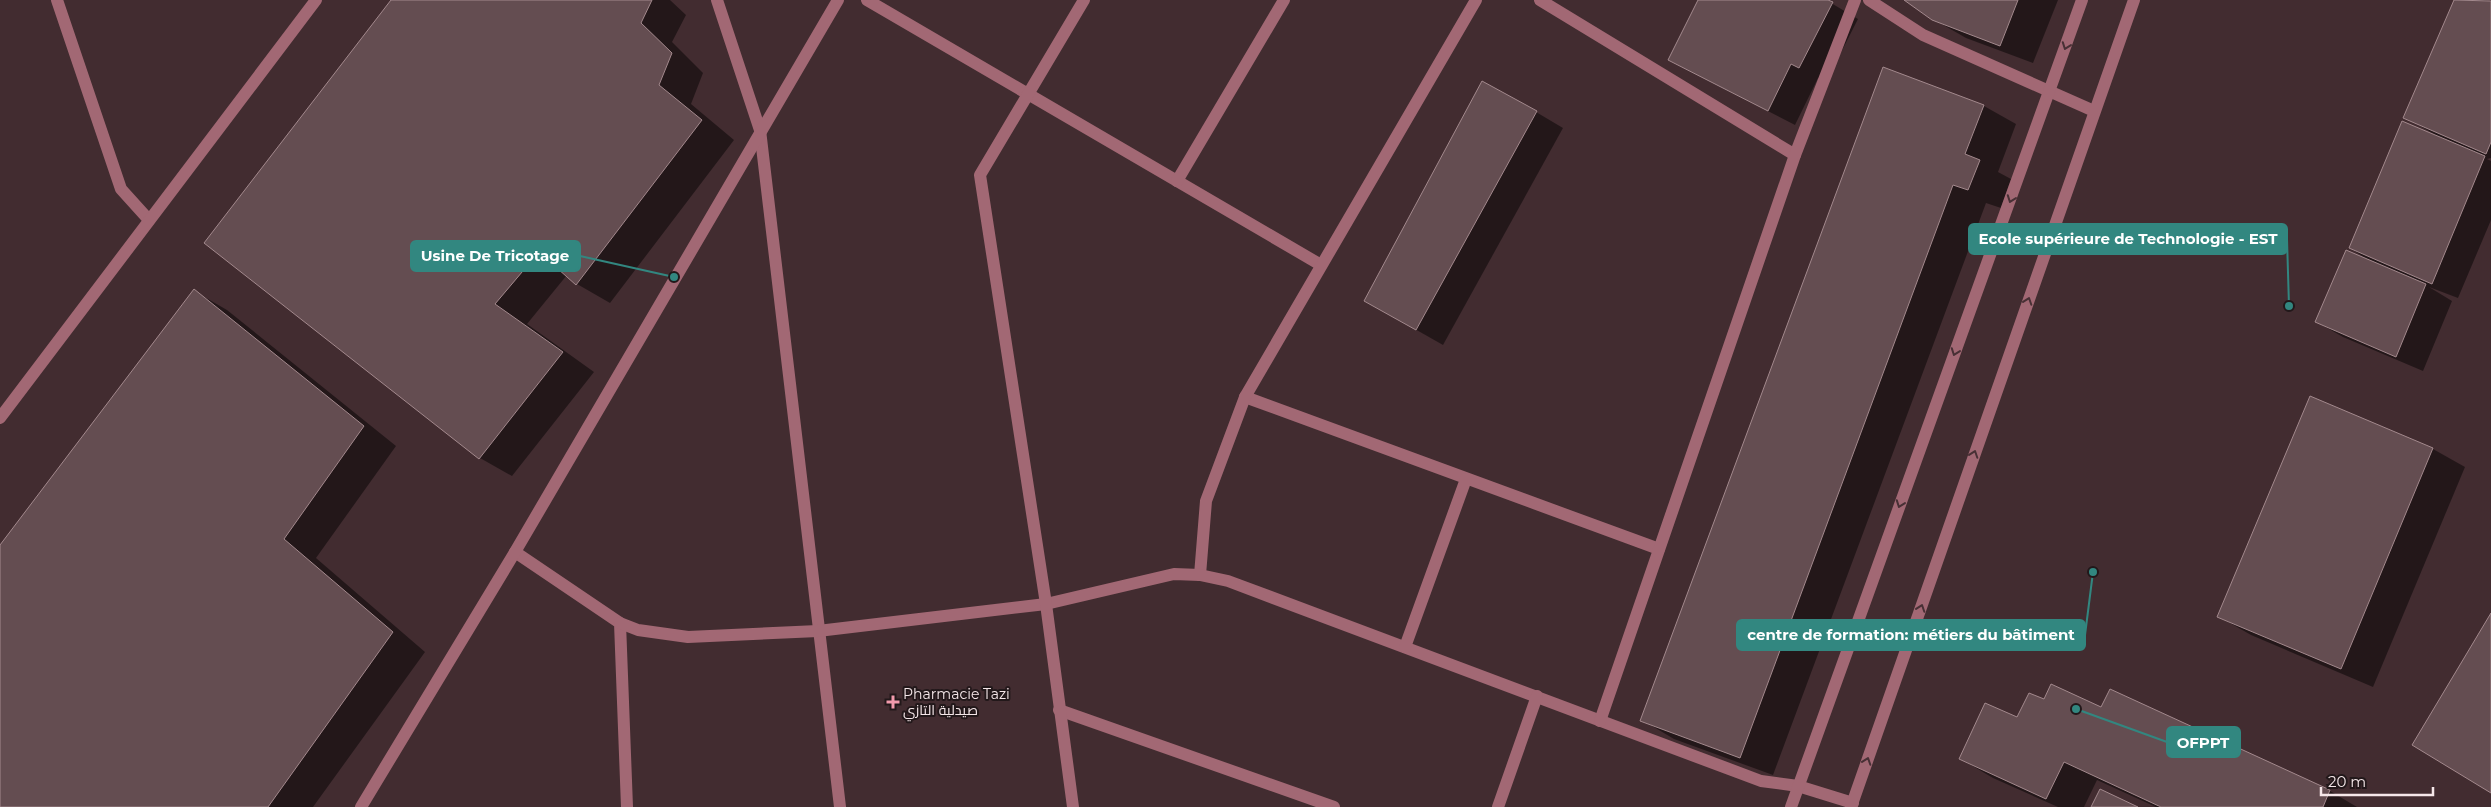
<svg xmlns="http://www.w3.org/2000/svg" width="2491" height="807" viewBox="0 0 2491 807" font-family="Montserrat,Cairo,sans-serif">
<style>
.shadow{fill:#0007}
.building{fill:#644d51;stroke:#a3898d}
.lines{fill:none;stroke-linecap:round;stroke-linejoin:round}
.minor{stroke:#a26874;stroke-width:12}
.oneway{stroke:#483035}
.poi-dot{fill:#f29aac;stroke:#22181a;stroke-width:2}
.labels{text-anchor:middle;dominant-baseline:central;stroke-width:4;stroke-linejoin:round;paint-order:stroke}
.poi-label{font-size:14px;fill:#f5e7e9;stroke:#22181a;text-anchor:start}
.leader{fill:none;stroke:#328780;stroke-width:2}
.callout-dot{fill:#328780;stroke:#22181a;stroke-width:2}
.callout{fill:#328780;stroke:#328780;stroke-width:2}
.callout-label{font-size:15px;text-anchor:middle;font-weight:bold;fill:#fff}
</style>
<rect width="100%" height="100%" fill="#422c30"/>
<g class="shadow">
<path d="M392 0H670L686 15 672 42 703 73 691 104 734 140 610 303 577 284 567 275 527 324 594 372 512 476 480 458 206 243Z"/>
<path d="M1700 0H1826L1858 19 1826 82 1818 78 1795 125 1669 60Z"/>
<path d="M1907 0H2058L2033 63 1966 38 1933 19Z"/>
<path d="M2455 0H2485L2491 2V158L2487 159 2491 161V220L2458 298 2429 287 2452 301 2423 371 2343 337 2317 322 2373 263 2350 248 2434 134 2405 117Z"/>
<path d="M1984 106 2016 124 1998 172 2011 179 2001 208 1986 203 1773 775 1674 739 1642 720Z"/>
<path d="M1536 112 1563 128 1443 345 1392 316Z"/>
<path d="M194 291 227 310 396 446 316 558 425 652 313 807H0V547Z"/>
<path d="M2311 397 2433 449 2465 467 2373 687 2251 635 2218 616Z"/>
<path d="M2111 690 2330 791 2357 807H2156L2097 780 2084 807H2058L1993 778 1961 759 2044 701 2102 709Z"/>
</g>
<g class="building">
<path d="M391 0H652L641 23 672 53 659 85 702 120 576 285 539 252 495 304 563 352 479 459 204 243Z"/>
<path d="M1698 0H1828L1833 2 1799 68 1791 64 1768 111 1668 60Z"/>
<path d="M1904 0H2018L2000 46 1932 20Z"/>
<path d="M2454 0 2491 1V142L2486 154 2403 118Z"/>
<path d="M1883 67 1984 105 1965 154 1980 160 1968 190 1953 185 1740 758 1640 721Z"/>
<path d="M1482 81 1537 111 1416 330 1364 301Z"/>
<path d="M2402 121 2485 156 2432 284 2349 248Z"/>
<path d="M2346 250 2426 284 2396 357 2315 322Z"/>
<path d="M194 289 364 426 284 539 393 632 268 807H0V545Z"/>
<path d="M2310 396 2433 448 2341 669 2217 617Z"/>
<path d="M2491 613V793L2412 745Z"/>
<path d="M2051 684 2101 707 2110 689 2330 790 2323 807H2161L2064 762 2046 799 1959 759 1985 703 2017 717 2029 693 2044 699Z"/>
<path d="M2100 789 2138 807H2091Z"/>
</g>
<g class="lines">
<g class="minor">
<path d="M57 0 121 189 149 220"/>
<path d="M717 0 760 130 840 807"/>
<path d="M867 0 1321 265"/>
<path d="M1540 0 1795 155"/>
<path d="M1869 0 1923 35 2094 111"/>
<path d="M1177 181 1284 0"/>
<path d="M1245 397 1659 549"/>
<path d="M0 418 316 0"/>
<path d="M515 552 620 623 627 807"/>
<path d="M1200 575 1206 501 1245 397 1476 0"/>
<path d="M620 623 638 630 688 637 818 631 1046 604 1174 574 1200 575 1228 581 1761 781 1798 786 1853 803"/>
<path d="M1405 647 1466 479"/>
<path d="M1059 710 1334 807"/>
<path d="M1600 721 1795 155 1855 0"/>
<path d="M361 807 515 552 838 0"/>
<path d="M1073 807 1046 604 980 175 1084 0"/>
<path d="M1498 807 1537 696"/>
<path d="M1791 807 2082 0"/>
<path d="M1851 807 2134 0"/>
</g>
</g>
<defs><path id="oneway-chevron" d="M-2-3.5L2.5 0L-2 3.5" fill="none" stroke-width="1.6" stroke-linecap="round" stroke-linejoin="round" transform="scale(1.25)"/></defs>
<g class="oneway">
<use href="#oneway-chevron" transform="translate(2066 46) rotate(110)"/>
<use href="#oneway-chevron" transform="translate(2011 199) rotate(110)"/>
<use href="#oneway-chevron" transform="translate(2028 301) rotate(-71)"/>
<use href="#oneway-chevron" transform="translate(1955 352) rotate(110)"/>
<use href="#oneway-chevron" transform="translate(1974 454) rotate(-71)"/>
<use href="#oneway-chevron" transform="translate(1900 504) rotate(110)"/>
<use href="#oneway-chevron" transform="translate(1921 608) rotate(-71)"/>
<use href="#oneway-chevron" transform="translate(1867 761) rotate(-71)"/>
</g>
<path class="poi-dot" d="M890.5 694.5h5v5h5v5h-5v5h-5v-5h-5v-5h5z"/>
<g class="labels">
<g class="poi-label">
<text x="903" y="694">Pharmacie Tazi<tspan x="903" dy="16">صيدلية التازي</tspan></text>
</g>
</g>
<path class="leader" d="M2289 306L2287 239M674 277L580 256M2093 572L2085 635M2076 709L2167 742"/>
<g class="callout-dot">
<circle cx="2289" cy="306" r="5"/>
<circle cx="674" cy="277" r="5"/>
<circle cx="2093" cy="572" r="5"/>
<circle cx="2076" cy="709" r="5"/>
</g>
<g class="callout">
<rect x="1969" y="224" width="318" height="30" rx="5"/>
<rect x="411" y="241" width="169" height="30" rx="5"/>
<rect x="1737" y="620" width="348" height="30" rx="5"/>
<rect x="2167" y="727" width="73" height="30" rx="5"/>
</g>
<g class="callout-label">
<text x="2128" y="244">Ecole supérieure de Technologie - EST</text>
<text x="495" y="261">Usine De Tricotage</text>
<text x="1911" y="640">centre de formation: métiers du bâtiment</text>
<text x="2203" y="748">OFPPT</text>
</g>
<path d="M2321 787v8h112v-8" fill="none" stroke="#f5e7e9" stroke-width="2.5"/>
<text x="2328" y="787" font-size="15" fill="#f5e7e9" stroke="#22181a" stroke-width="4" paint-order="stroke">20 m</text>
</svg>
